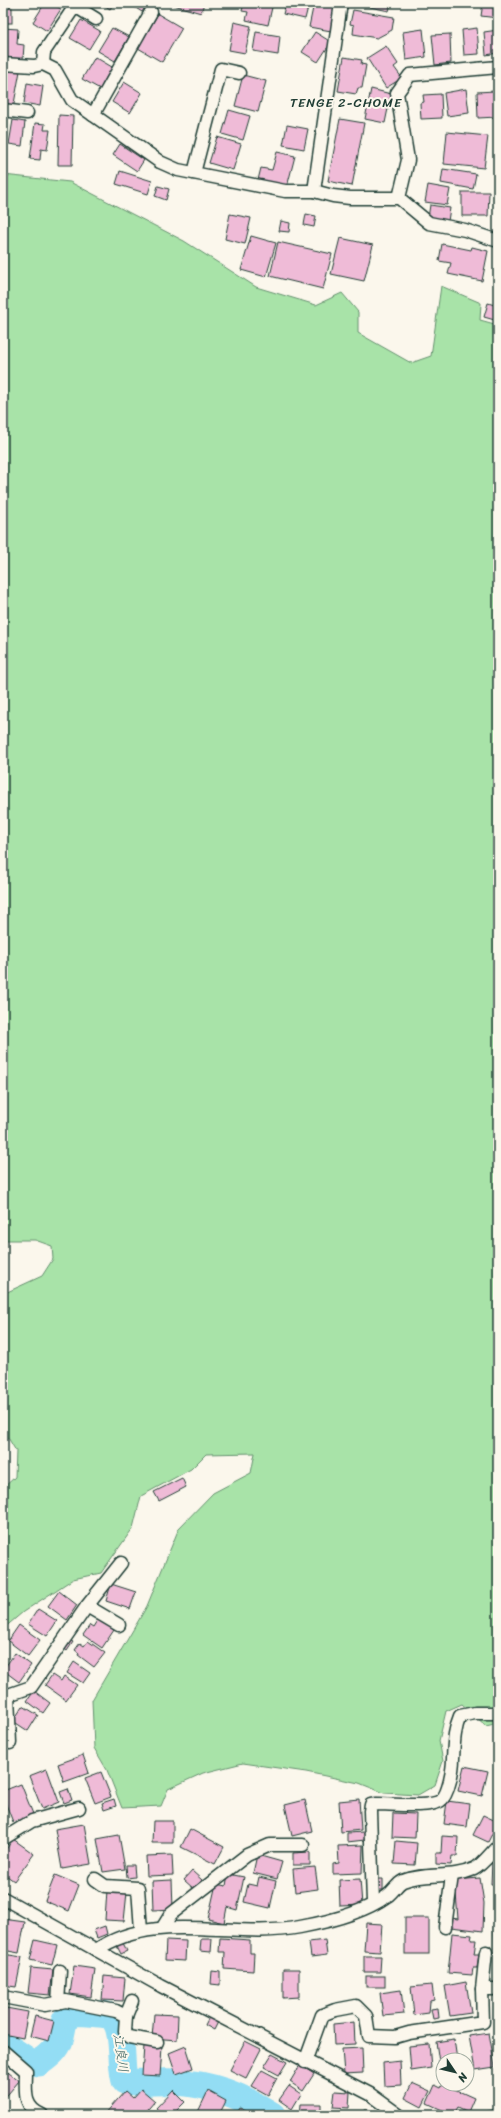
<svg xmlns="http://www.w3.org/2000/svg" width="501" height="2118" viewBox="0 0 501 2118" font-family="Sriracha,'Klee One',sans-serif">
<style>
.green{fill:#a8e3a8;stroke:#64906e}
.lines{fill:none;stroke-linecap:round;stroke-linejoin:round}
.river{stroke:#93ddf4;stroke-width:27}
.building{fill:#efbbd7;stroke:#1f3d34}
.minor-casing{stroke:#1f3d34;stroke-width:15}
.minor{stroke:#fbf7ec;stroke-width:12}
.labels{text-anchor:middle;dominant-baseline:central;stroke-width:4;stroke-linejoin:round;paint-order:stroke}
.neighbourhood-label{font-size:13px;letter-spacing:1px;fill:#1f3d34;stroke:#fbf7ec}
.water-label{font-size:13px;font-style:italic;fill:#365d5a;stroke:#fbf7ec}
</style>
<rect width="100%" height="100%" fill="#fbf7ec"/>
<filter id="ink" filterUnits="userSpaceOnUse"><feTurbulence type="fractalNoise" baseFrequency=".025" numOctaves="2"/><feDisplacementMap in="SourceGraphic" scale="8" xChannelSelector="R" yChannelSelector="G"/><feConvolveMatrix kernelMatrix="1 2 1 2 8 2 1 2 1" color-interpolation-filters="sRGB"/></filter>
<g filter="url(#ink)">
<path class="green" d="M3 175 70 182 184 241 256 287 316 305 342 293 358 312V333L411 363 431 356 441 286 481 303 480 320 498 325V1723L486 1726 462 1704 446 1711 439 1741 443 1761 435 1785 418 1795 384 1793 359 1783 306 1772 243 1763 203 1773 168 1789 161 1806 122 1808 107 1770 94 1748 92 1700 147 1606 179 1528 213 1493 251 1473 255 1453 206 1454 191 1469 141 1496 133 1528 101 1573 73 1579 23 1612 3 1629V1488L15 1477 16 1451 7 1436 3 1435V1294L42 1276 53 1259 52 1246 35 1240H7L3 1243Z"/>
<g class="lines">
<path class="river" d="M3 2044 29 2061 39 2063C47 2057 57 2050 60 2040 64 2026 61 2021 73 2012 84 2013 96 2013 107 2015 127 2020 119 2066 125 2081 142 2084 157 2081 174 2082 212 2084 240 2095 272 2115"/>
</g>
<g class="building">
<path d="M45 3H51L61 9 47 31 33 22Z"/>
<path d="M101 3H114L110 9Z"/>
<path d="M128 3H148L142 12Z"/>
<path d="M167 3H204L201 13Z"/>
<path d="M244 3H273L268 25 246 20 248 12 242 11Z"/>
<path d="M286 3H309L305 19 283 14Z"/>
<path d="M314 3 335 7 331 31 309 27Z"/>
<path d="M371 3H391L389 11 370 7Z"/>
<path d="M483 3H498V18L481 16Z"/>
<rect x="3" y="8" width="9" height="15"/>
<path d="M353 10 394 17 392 30 377 38 353 34 354 25 350 24Z"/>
<path d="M158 14 182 28 162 62 138 48Z"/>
<path d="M81 20 100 31 89 49 70 38Z"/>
<path d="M234 22 251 26 245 53 229 50Z"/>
<path d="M3 28 18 29 17 44 24 45 23 59 3 57Z"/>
<path d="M112 28 129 37 115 61 98 51Z"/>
<path d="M477 28 479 54 464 55 462 30Z"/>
<path d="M423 29 426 57 406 60 403 32Z"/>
<path d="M498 30V53L486 55 484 32Z"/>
<path d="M256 32 280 36 278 55 253 51Z"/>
<path d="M315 32 331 42 318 62 302 52Z"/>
<path d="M450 34 451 63 435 65 432 35Z"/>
<path d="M386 46 398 64 394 67 402 78 386 88 367 58Z"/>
<path d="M95 57 112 67 100 89 82 79Z"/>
<path d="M344 57 362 60 361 64 366 65 362 88H358L356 94 338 91Z"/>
<path d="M5 68 20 71 13 109 3 107Z"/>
<path d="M243 75 266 81 258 112 235 106Z"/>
<path d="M124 82 142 93 130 113 112 102Z"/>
<path d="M27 83 43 86 40 106 24 103Z"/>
<path d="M371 89 391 94 385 123 365 119Z"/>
<path d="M466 89 469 113 447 116 444 93Z"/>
<path d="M495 91 497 117 478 118 477 92Z"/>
<path d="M441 94 442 118 421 119 420 103 424 102 423 95Z"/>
<path d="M229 110 250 116 243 140 222 134Z"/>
<path d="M59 115 73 116 72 165H58Z"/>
<path d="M340 119 364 123 352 186 328 181Z"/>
<path d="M13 120 25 122 22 146 9 144Z"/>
<path d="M35 123 45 124 44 130H50L47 150 41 149 40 160 30 159Z"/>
<path d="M287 125 308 129 304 149 283 145Z"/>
<path d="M495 128H498V169H494Z"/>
<path d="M447 132 488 136 484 168 444 164Z"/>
<path d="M217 137 241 144 233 170 209 163Z"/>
<path d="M120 144 144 160 137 171 113 155Z"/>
<path d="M277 152 295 156 287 187 258 180 261 168 272 170Z"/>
<path d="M443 169 476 174 473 189 441 183Z"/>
<path d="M120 171 152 181 148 194 116 184Z"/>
<path d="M428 185 450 189 447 205 425 202Z"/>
<path d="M158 186 169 189 166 200 155 196Z"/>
<path d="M462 192H489L488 216H462Z"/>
<path d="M430 205 450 208 448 221 428 218Z"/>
<path d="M230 214 251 218 245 244 225 239Z"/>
<path d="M306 214 316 216 314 227 304 225Z"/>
<path d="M281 221 290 223 289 232 279 231Z"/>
<path d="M251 236 276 243 266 277 241 270Z"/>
<path d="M340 238 373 245 364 281 331 274Z"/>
<path d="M278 242 332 254 323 289 270 276Z"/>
<path d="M442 244 471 250 472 247 488 251 482 281 448 274 451 263 439 261Z"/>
<path d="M488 303 498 306V321L484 317Z"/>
<path d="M182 1478 186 1487 159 1501 154 1492Z"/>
<path d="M111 1584 136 1592 130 1609 106 1601Z"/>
<path d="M59 1591 77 1605 67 1620 48 1606Z"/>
<path d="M38 1609 57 1621 47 1636 28 1624Z"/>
<path d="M98 1619 114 1630 102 1648 83 1635 90 1625 93 1627Z"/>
<path d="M19 1625 40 1640 28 1656 8 1641Z"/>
<path d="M68 1639 73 1642 67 1651 62 1647Z"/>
<path d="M88 1641 105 1653 94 1667 78 1655 79 1653 75 1650 80 1643 84 1646Z"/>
<path d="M15 1653 31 1665 19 1682 3 1670Z"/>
<path d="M74 1662 90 1673 83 1683 67 1673Z"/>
<path d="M52 1675 61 1681 64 1676 77 1685 66 1700 45 1685Z"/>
<path d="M34 1691 50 1703 43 1713 27 1701Z"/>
<path d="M23 1706 38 1715 28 1731 13 1721Z"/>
<path d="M83 1755 89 1773 64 1782 58 1764Z"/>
<path d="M464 1766 488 1771 482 1796 458 1791Z"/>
<path d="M47 1769 59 1802 42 1809 29 1776Z"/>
<path d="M101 1772 111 1797 95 1803 85 1778Z"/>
<path d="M21 1784 33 1814 13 1822 3 1797V1791Z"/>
<path d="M68 1789 72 1800 64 1803 60 1792Z"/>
<path d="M114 1799 116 1806 104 1810 102 1803Z"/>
<path d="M359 1799 361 1830 341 1832 339 1801Z"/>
<path d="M305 1800 312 1831 292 1836 285 1805Z"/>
<path d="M447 1801 470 1804 467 1827 444 1824Z"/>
<path d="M393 1813 416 1814 415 1838 392 1837Z"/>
<path d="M483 1815 498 1822 488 1842 473 1835Z"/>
<path d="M153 1821H173V1843H152Z"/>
<path d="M84 1824 91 1864 62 1869 55 1829Z"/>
<path d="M190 1829 224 1847 215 1864 181 1847Z"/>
<path d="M364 1832 365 1840 347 1842V1833Z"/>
<path d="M119 1835 125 1869 103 1872 97 1839Z"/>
<path d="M442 1836 458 1837 457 1856H452L451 1865 436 1864V1853H441Z"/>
<path d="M13 1839 34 1854 14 1881 3 1873V1854Z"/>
<path d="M396 1841 417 1843 415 1865 394 1864Z"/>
<path d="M363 1845 362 1873 333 1874V1864L339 1863 338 1846Z"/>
<path d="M310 1852V1865H293V1853Z"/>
<path d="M172 1855 173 1875 147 1876 146 1856Z"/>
<path d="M257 1855 282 1862 277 1879 253 1873Z"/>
<path d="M492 1861 498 1862V1884H491Z"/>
<path d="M126 1865H134L135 1877 127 1878Z"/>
<path d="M315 1867 318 1889 295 1892 293 1869Z"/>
<path d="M192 1871 202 1880 194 1889 184 1880Z"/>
<path d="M228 1874 244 1877 237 1910 227 1907 224 1923 208 1919 216 1884 226 1886Z"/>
<path d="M55 1875 79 1885 69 1911 45 1901Z"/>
<path d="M259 1877 276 1881 270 1908 244 1902 248 1884 257 1886Z"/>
<path d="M480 1878 484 1903 483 1931 451 1927V1918L458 1919 455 1880Z"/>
<path d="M360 1879 362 1905 340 1906 339 1880Z"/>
<path d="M375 1879H383V1890H376Z"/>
<path d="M172 1880 173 1909 153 1910 152 1881Z"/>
<path d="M107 1890 127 1892 124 1921 105 1920Z"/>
<rect x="405" y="1918" width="24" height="36"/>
<path d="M3 1919 25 1922 19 1953 3 1950Z"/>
<path d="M366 1923 382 1924 380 1952 364 1951Z"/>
<path d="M105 1926 107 1934 97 1938 94 1930Z"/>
<path d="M498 1926V1949H495L494 1927Z"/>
<path d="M452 1933 472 1935 471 1940H476L474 1954H479L477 1968H473L472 1975 448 1973Z"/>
<path d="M220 1938 250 1940V1953H254L253 1971 224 1969 225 1952H219Z"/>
<path d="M201 1939H212L211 1952 200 1951Z"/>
<path d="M35 1940 57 1945 52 1965 30 1960Z"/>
<path d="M166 1940 186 1941 185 1961 165 1960Z"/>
<path d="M325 1940 327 1955 311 1957 309 1942Z"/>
<path d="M122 1941 127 1951 121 1954 116 1944Z"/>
<path d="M3 1954 22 1957 16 1987 3 1985Z"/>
<path d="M364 1956H381L380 1972H364Z"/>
<path d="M74 1966 95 1969 91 1997 70 1994Z"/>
<path d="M31 1968 53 1970 50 1995 28 1993Z"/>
<path d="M283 1969H299V1997L283 1998Z"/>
<path d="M212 1971 220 1972V1985L211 1984Z"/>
<path d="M104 1976 125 1978 123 2001 102 2000Z"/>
<rect x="366" y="1976" width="19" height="11"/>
<path d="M466 1982 471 2013 450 2016 445 1986Z"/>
<path d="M432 1985 434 2000 430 2001 429 2013 414 2015 411 1987Z"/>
<path d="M401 1990 404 2014 383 2016 380 1993Z"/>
<path d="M6 2008 28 2012 23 2038 3 2034Z"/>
<path d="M438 2008 439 2018 433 2019 431 2009Z"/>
<path d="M154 2014 178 2015 177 2040 152 2038Z"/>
<path d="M35 2016 54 2021 49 2041 30 2036Z"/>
<path d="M209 2017 218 2022 214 2030 205 2025Z"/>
<path d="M354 2022 355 2044 334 2045 333 2024Z"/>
<path d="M489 2033 495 2067 475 2070 469 2036Z"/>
<path d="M454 2039 457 2060H443V2074L441 2075 436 2042Z"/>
<path d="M245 2041 261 2049 246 2078 230 2070Z"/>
<path d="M429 2044 431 2068 411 2071 409 2046Z"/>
<path d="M144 2046 162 2047 160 2076 142 2075Z"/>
<path d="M186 2046 193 2068 176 2074 169 2053Z"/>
<path d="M362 2048 363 2073 344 2074 342 2049Z"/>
<path d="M272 2054 287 2062 279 2075 264 2067Z"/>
<path d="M400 2061 401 2085 384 2086 383 2063Z"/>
<path d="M300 2065 314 2074 303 2091 290 2082Z"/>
<path d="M4 2069 19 2081 3 2100V2070Z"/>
<path d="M262 2070 277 2078 268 2095 252 2086Z"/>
<path d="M412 2083 430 2091 422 2107 405 2098Z"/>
<path d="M443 2084 474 2098 468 2112 458 2107 453 2115 427 2103 435 2085 441 2088Z"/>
<path d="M289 2086 301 2094 292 2109 279 2100Z"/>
<path d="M141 2089 155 2101 143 2115H104L125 2091 133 2098Z"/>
<path d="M173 2090 185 2102 172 2115H164L156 2108Z"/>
<path d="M208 2091 226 2101 219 2115 197 2114Z"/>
<path d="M335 2091 350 2092 349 2108 333 2107Z"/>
<path d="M301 2104H321V2115H300Z"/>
<path d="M240 2108 253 2115H236Z"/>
<path d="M497 2109 498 2115H486L485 2112Z"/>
<path d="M365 2110 385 2112V2115H365Z"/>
</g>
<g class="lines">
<defs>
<g id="minor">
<path d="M3 64 34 66 43 64 55 70 72 100 160 162 178 170 285 191H314L333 196 350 198H399L429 223 465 230 498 241"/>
<path d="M43 64 44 52 75 6 96 19"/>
<path d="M3 110 27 113"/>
<path d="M93 115 151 12"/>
<path d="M194 173 221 69 239 73"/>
<path d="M314 191 341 3"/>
<path d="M399 198 408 160 397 93 410 75 498 67"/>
<path d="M87 1606 119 1625"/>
<path d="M8 1695 31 1687 87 1606 121 1563"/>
<path d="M3 1696 8 1695 10 1743"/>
<path d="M3 1839 32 1821 79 1808"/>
<path d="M95 1879 105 1886 138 1888 141 1930"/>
<path d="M3 1898 161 1986 370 2094 399 2115"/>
<path d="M373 1903 370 1811 371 1805 377 1804C391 1804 429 1808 440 1801 449 1795 453 1768 453 1758 454 1743 454 1730 460 1716L475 1713H498"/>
<path d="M163 1927 171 1914 247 1855 270 1845H303"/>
<path d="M445 1927 452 1875"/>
<path d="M96 1950C157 1909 231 1940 300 1927 327 1922 365 1912 387 1896 393 1892 397 1884 403 1881 425 1872 451 1879 474 1869 482 1865 491 1853 498 1846"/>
<path d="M482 1989H494"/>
<path d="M3 1997 45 2005 66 2001 116 2011 126 2016 125 2031 129 2037 157 2042"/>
<path d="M58 2003 60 1971"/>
<path d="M126 2016 132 2001"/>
<path d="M3 2051 26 2071C26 2090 22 2107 42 2115"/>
<path d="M305 2062 322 2015 335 2010 356 2006 366 2016 369 2036 395 2037 409 2033 483 2022 482 1989 486 1952"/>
</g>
</defs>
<use href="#minor" class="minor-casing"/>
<use href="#minor" class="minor"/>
</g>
</g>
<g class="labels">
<g class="neighbourhood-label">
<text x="346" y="102">TENGE 2-CHOME</text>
</g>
<g class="water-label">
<text transform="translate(121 2053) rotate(82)">江良川</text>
</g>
</g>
<rect width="501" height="2118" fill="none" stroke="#fbf7ec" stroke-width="16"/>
<rect x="8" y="8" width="485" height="2102" fill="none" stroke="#1f3d34" stroke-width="1.5" filter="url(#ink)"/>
<g transform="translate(455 2072) rotate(125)"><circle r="19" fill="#fbf7ec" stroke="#a3ada2"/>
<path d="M0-3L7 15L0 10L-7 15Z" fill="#1f3d34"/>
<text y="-6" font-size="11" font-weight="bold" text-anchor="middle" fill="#1f3d34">N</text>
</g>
</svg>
